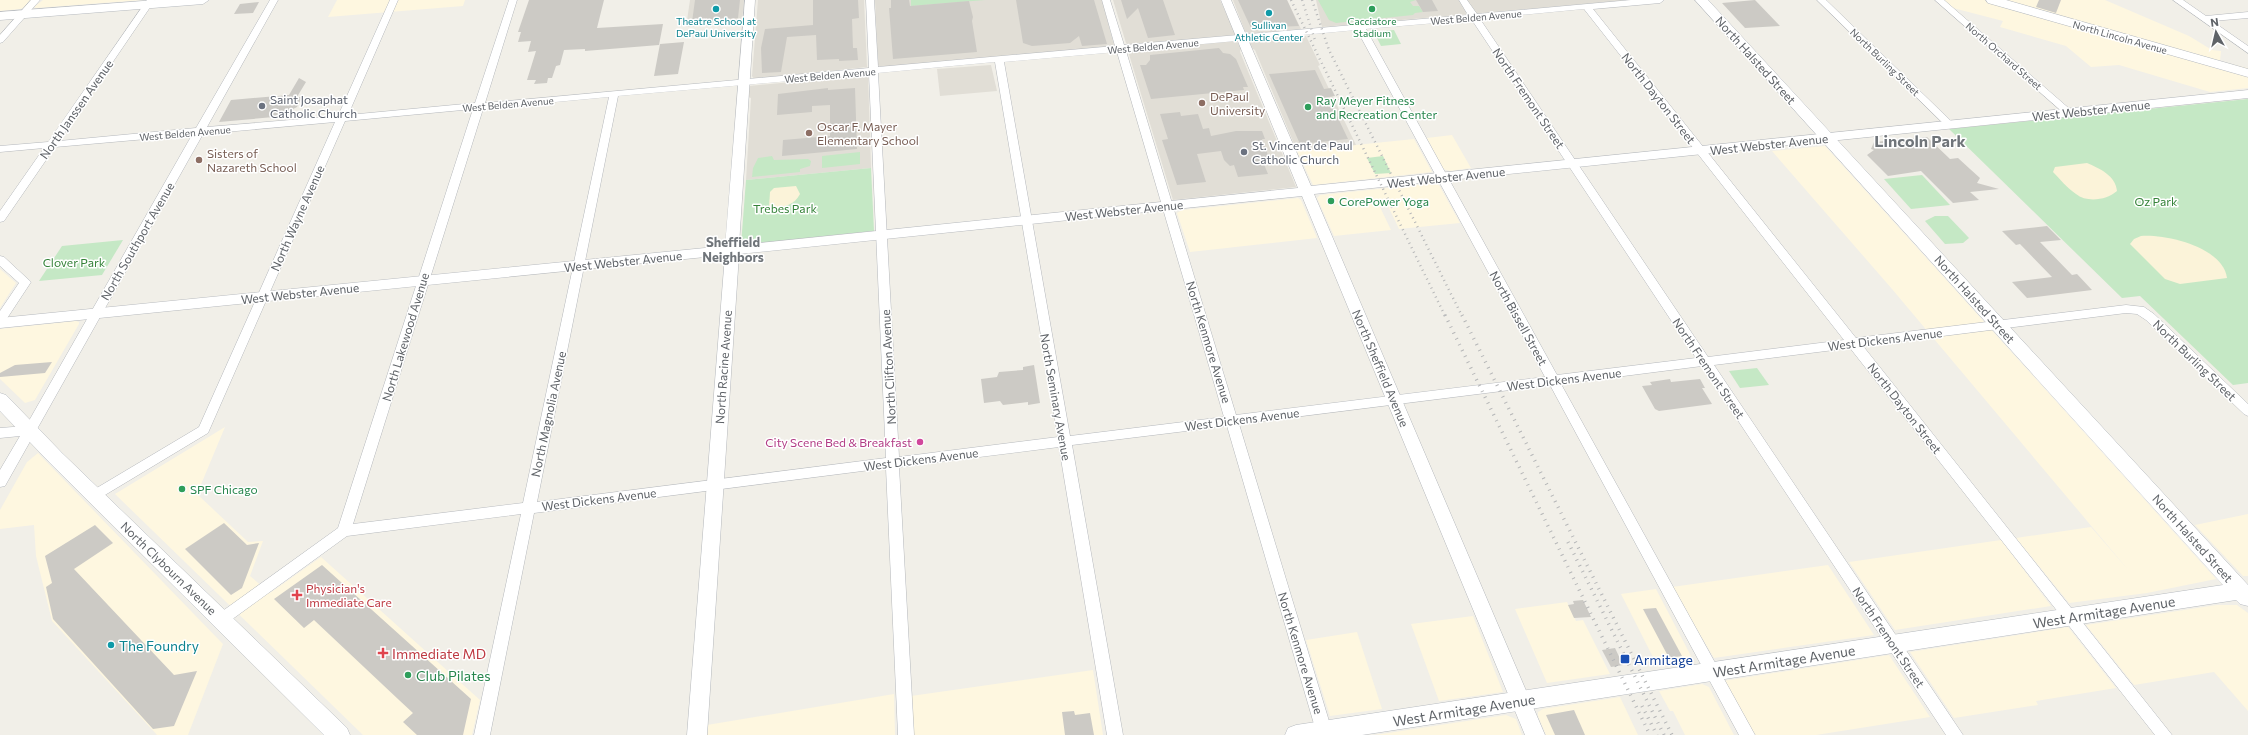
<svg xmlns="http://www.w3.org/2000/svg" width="2248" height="735" viewBox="0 0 2248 735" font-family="Commissioner,sans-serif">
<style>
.commercial{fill:#fef7e0}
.education{fill:#e1ded6}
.green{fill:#c5e8c5}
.sand{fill:#fbf3d9}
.building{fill:#cccac5}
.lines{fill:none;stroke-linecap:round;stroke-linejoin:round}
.minor-casing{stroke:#b5b8bc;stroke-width:1}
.tertiary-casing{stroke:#b5b8bc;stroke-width:1}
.secondary-casing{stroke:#b6babf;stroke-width:1}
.minor{fill:#fff;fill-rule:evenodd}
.tertiary{fill:#fff;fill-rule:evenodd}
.secondary{fill:#fff;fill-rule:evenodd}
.rail-far1{stroke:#b6b7b8;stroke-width:2.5;stroke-dasharray:1 4;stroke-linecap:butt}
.rail{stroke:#b6b7b8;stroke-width:3.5;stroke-dasharray:1 5.5;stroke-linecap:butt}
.culture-dot{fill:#0f9aa8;stroke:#fff;stroke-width:1.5}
.leisure-dot{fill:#2e9e5b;stroke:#fff;stroke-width:1.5}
.education-dot{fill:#8d6e63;stroke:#fff;stroke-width:1.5}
.worship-dot{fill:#6b7280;stroke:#fff;stroke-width:1.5}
.hotel-dot{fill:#d1479c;stroke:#fff;stroke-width:1.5}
.health-dot{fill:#e0444e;stroke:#fff;stroke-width:1.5}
.transit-dot{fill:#1a4fb4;stroke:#fff;stroke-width:1.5}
.labels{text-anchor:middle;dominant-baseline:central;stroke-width:3;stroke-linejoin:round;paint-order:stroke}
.far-street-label{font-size:10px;fill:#5f6368;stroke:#fff}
.far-culture-label{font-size:10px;fill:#0d838f;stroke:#fff}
.far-leisure-label{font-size:10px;fill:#27864d;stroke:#fff}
.street-label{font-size:12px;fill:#5f6368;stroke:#fff}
.education-label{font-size:12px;fill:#785e54;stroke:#fff;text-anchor:start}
.worship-label{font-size:12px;fill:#5b616d;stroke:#fff;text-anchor:start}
.leisure-label{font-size:12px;fill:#27864d;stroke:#fff;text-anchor:start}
.park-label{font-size:12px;fill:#348238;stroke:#fff}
.hotel-label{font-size:12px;fill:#b23c85;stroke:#fff;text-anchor:end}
.health-label{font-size:12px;fill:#be3a42;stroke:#fff;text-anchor:start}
.neighbourhood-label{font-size:13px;font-weight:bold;fill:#70757a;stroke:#fff}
.near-street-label{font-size:14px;fill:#5f6368;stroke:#fff}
.near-culture-label{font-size:14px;fill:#0d838f;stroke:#fff;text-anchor:start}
.near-health-label{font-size:14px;fill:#be3a42;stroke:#fff;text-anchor:start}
.near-transit-label{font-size:14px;fill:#164399;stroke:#fff;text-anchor:start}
.near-leisure-label{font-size:14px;fill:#27864d;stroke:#fff;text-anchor:start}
.district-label{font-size:16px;font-weight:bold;fill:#70757a;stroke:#fff}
</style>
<rect width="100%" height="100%" fill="#f1efe8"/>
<g class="commercial">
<path d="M0 0H32L26 7 20 9 0 11Z"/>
<path d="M43 0H142L36 8 34 7Z"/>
<path d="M337 0H465L463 6 328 17Z"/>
<path d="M1944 0H2105L2189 36 2212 50 2221 51 2220 61 2248 68V88L2210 92 2119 65 2091 67 2066 46 2000 27 2003 21 1953 8Z"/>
<path d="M1452 135 1471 168 1450 171 1443 169 1427 138Z"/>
<path d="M1414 139 1432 172 1313 185 1297 151Z"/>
<path d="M1825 146 2053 398 2216 579 2147 593 2069 603 2016 538 2091 527 2130 572 1892 289 1772 151Z"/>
<path d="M1436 183 1439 185 1460 223 1399 229 1388 206 1380 207 1391 230 1334 236 1317 198 1320 195Z"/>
<path d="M1298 198 1301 200 1317 238 1190 252 1177 213 1182 210Z"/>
<path d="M0 269 16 283 0 308Z"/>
<path d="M76 321 79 322V324L35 400 25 403 0 379V329Z"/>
<path d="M225 427 197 494 248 542 263 541 250 576 270 593 321 557 480 700 472 735H363L115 494Z"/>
<path d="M38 453 223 644 188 735H157L52 621 36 556 34 525 0 529V510L27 462Z"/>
<path d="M2248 514V576H2243L2195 525Z"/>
<path d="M2001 540 2051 606 1895 630 1849 562Z"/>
<path d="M1828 565 1874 635 1714 658 1672 587Z"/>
<path d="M1656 589 1691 656 1690 661 1658 667 1621 594Z"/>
<path d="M1567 602 1576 621 1583 620 1610 674 1547 683 1515 609Z"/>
<path d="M2217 605H2237L2248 613V711L2214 672 2134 685 2086 625Z"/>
<path d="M1473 616 1503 692 1439 701 1411 624Z"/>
<path d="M2068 627 2116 688 2036 701 2038 705 1954 718 1910 652Z"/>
<path d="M1357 632 1382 709 1330 716 1306 640Z"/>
<path d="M1889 655 1930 717 1816 735H1752L1723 681Z"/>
<path d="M1093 670 1103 735H913L911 696Z"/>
<path d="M1702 684 1709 687 1734 735H1685L1673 711H1670L1659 691Z"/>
<path d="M894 694 895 735H707V725Z"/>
<path d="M1620 697 1638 735H1546L1538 716V712L1543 709Z"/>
<path d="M1506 715 1516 719 1522 735H1375Z"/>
</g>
<g class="education">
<path d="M690 0H744L742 22 686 27Z"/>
<path d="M758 0H864L867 67 754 79 752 76Z"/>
<path d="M875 0H1102L1114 45 1113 47 881 67 878 65Z"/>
<path d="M1113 0H1220L1236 35 1128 45 1126 43Z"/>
<path d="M1233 0H1287L1301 29 1246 34Z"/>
<path d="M1316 0H1628L1322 27Z"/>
<path d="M1306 36 1320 65 1318 66 1356 145 1297 151 1255 50 1251 48 1249 42 1256 39Z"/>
<path d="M1233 41 1237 42 1241 48 1240 52 1296 187 1173 200 1128 51Z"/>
<path d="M991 65 997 91 940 96 937 69Z"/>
<path d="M868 75 871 168 746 180 751 98 748 97 749 86Z"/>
</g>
<g class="green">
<path d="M911 0H985L911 6Z"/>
<path d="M1318 0H1416L1410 2 1413 6H1419L1423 12 1415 13 1413 15 1336 23 1329 20Z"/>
<path d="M1394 30 1401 44 1381 46 1374 32Z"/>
<path d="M2248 99V383L2233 385 2140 296 2122 298 1949 129Z"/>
<path d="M860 152V164L822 168V156Z"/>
<path d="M772 156 774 160 808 159 811 161 810 166 800 169V172L752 177 753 168 758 158Z"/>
<path d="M1383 156 1391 173 1375 174 1367 158Z"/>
<path d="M871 168 874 231 741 245 746 180Z"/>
<path d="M1922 175 1950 205 1911 209 1884 179Z"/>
<path d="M1935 216H1948L1969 238 1963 243 1945 244 1925 221Z"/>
<path d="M123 240 102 275 39 281 62 246Z"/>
<path d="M1757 368 1769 385 1740 388 1729 371Z"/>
</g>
<g class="sand">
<path d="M2087 163C2099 168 2116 176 2117 191 2107 200 2087 203 2076 194 2067 188 2060 179 2053 172L2055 167Z"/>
<path d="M796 186 800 194C794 206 781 208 769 207L770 192 774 188Z"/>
<path d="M2141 236C2166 234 2223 247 2227 278L2180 284 2165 279 2130 244 2134 239Z"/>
</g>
<g class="building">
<path d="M529 0H604L597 28 663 24 659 45 585 51V49L564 50 560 65 556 66 552 78H548L547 83 534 84 536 80H527L536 51 528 52 531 41 518 42 521 32H518Z"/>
<path d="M695 0H740L738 18 692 22Z"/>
<path d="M813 0H858L859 18 852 19 853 48H857L858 60 839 61V59L817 60 816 35 787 37 781 72 762 73 761 48 765 29 813 25Z"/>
<path d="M891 0H909L910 6 969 1 973 17 972 21 977 52 893 59 889 8H891Z"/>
<path d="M1016 0H1094L1107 44 1082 46 1079 36 1070 43 1032 46 1023 43Z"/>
<path d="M1121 0H1163L1175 35 1148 38 1138 8 1127 19Z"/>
<path d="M1238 0H1287L1299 26 1251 28Z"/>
<path d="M1416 0H1432L1438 11 1423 12Z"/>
<path d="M1755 0 1780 26 1745 28 1722 3Z"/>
<path d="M2039 0H2061L2056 13 2036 7Z"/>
<path d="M259 2 253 13 234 14 240 4Z"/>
<path d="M684 42 678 74 654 76 660 44Z"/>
<path d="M1219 48 1223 53 1230 54 1236 59 1248 87H1243L1244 90 1151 99 1140 65H1146L1150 60V55Z"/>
<path d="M1315 70 1324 89 1331 88 1335 96 1328 97 1348 139 1300 144 1269 74Z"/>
<path d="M299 78 306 82 297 97H302L297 107 287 112 285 116 219 122 231 100 289 95Z"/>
<path d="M828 88V90L855 88 857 149 782 156 783 140 830 136V105L812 106V112L777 115 778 94Z"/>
<path d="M1180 112 1181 116 1198 114 1203 129 1209 128 1211 136 1236 131H1262L1265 139H1262L1268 155V158L1265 159 1266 161 1263 162 1268 174 1238 177 1234 165 1230 166 1224 160 1221 151 1197 154 1206 182 1177 185 1162 140 1168 139 1160 114Z"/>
<path d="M1927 137 1950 159 1958 158 1970 169 1980 178 1977 183 1999 189 1970 192 1979 200 1953 203 1921 171 1888 176 1867 155 1874 150 1871 149 1874 142Z"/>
<path d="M2047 226 2061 240 2040 242 2072 275 2077 274 2092 290 2027 298 2012 282 2052 277 2020 244 2016 245 2002 231Z"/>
<path d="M52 362 45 373 0 377V373L15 365Z"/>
<path d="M1034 365 1040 403 1028 405V402L1003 405 1000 401 984 403 981 379 997 377 999 372 1023 370V367Z"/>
<path d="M1670 379 1671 382 1700 379 1705 388H1702L1712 404 1659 411 1655 409 1642 386 1652 385 1650 382Z"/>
<path d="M224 523 247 545 259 543 242 588 231 595 185 549Z"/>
<path d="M95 525 113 543 74 569 174 675 197 671 174 726 153 729 53 619 46 587 52 583 45 556Z"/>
<path d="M322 565 471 699 463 735H417L403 722 413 713 399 700 314 620 304 628 274 599Z"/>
<path d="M1583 600 1591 617 1574 618 1568 605 1574 604 1573 601Z"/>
<path d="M1656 608 1682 656 1669 658 1643 609Z"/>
<path d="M1615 648 1623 665 1611 667 1602 650Z"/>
<path d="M1574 710 1585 735H1555L1546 715Z"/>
<path d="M1074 711 1075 715 1090 713 1094 735H1065L1062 712Z"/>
</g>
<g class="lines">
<defs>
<g id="minor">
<path d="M31 0H40L3 42 0 43V35Z"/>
<path d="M147 0H155L59 141 196 128 270 0H278L207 127 338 116 390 0H398L348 115 475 103 509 0H517L485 103 869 68 866 0H874L878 67 1115 46 1102 0H1110L1124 45 1468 15 1459 0H1467L1477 14 1631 0H1664L1660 3 1593 9 1856 338 2126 305 2144 307 2154 314 2248 404V416L2244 414 2146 320 2137 314 2126 313 1863 346 2172 735H2155L1850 348 1714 365 1963 735H1946L1702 366 1561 384 1755 735H1739L1550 385 1239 424 1332 731 1330 735H1318L1316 731 1227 426 1072 445 1123 735H1107L1059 447 899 467 914 735H898L886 468 534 513 490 735H474L521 514 347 536 227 623 222 625 217 623 215 619 217 615 338 528 473 109 345 121 208 433 95 501 90 500 88 496 90 492 199 427 335 122 203 134 5 486 0 487V470L20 436 0 438V428L26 426 192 135 55 147 4 221 0 222V211L44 148 0 152V146L48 142ZM1584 9 1844 340 1708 357 1480 19ZM1472 20 1696 358 1557 375 1366 29ZM1357 30 1545 377 1236 415 1126 51ZM1117 52 1224 417 1070 436 1004 62ZM995 62 1058 437 899 457 878 73ZM869 74 886 458 537 502 618 96ZM609 97 523 503 353 524 483 109Z"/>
<path d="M1817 0H1826L1953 123V127H1947Z"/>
<path d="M1935 0H1944L2072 111V115H2066Z"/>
<path d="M2173 0H2183L2206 16 2248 12V18L2212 21 2248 46V53Z"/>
<path d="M0 256 4 257 31 282 4 323 0 324V311L19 283 0 266Z"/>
</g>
<path id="tertiary" d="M745 0H755L739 245 1298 188 1221 0H1231L1311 186 2248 90V98L1314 194 1545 735H1525L1302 196 739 254 707 735H687L725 255 0 328V318L725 246Z"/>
<g id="secondary">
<path d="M156 0H209L203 4 0 20V12Z"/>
<path d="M1695 0H1708L2248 585V606L2240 604 2236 600 1362 735H1285L1288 728 1296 725 2223 585Z"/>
<path d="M1986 0H2006L2248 69V77L1988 3Z"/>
<path d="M0 393 6 395 62 453 347 728 350 735H324L50 463 0 411Z"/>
</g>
</defs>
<use href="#minor" class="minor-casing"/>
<use href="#tertiary" class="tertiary-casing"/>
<use href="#secondary" class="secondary-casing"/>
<use href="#minor" class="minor"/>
<use href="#tertiary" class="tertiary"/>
<use href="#secondary" class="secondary"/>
<g class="rail-far1">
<path d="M1291 0 1445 316"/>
<path d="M1302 0 1315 40"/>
<path d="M1312 0 1329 50 1462 316"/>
</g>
<g class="rail">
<path d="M1445 315 1650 735"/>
<path d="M1462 315 1672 735"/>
<path d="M1568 542 1664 735"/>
<path d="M1642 706 1657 735"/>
</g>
</g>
<g class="culture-dot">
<circle cx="716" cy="9" r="4"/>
<circle cx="1269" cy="13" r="4"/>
<circle cx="111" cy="645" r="4"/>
</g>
<g class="leisure-dot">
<circle cx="1372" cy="9" r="4"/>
<circle cx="1308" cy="107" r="4"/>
<circle cx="1331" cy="201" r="4"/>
<circle cx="182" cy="489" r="4"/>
<circle cx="408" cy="675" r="4"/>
</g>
<g class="education-dot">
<circle cx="1202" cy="103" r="4"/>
<circle cx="809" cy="133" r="4"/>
<circle cx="199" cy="160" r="4"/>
</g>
<g class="worship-dot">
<circle cx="262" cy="106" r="4"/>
<circle cx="1244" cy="152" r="4"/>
</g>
<circle class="hotel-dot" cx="920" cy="442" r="4"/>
<g class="health-dot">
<path d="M295 589h4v4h4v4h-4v4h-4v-4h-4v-4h4z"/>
<path d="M381 647h4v4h4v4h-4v4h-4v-4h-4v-4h4z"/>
</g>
<rect class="transit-dot" x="1620" y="654" width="10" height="10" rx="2"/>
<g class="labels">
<g class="far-street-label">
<text transform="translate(1476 17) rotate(-5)">West Belden Avenue</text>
<text transform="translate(2120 37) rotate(16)">North Lincoln Avenue</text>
<text transform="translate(1153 46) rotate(-5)">West Belden Avenue</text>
<text transform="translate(2004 56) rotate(41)">North Orchard Street</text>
<text transform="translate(1885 62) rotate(44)">North Burling Street</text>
<text transform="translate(830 75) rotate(-5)">West Belden Avenue</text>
<text transform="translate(508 104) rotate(-5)">West Belden Avenue</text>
<text transform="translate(185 133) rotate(-5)">West Belden Avenue</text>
</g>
<g class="far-culture-label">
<text x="716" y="21">Theatre School at<tspan x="716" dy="12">DePaul University</tspan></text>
<text x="1269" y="25">Sullivan<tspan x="1269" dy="12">Athletic Center</tspan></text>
</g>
<g class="far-leisure-label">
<text x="1372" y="21">Cacciatore<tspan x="1372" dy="12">Stadium</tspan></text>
</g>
<g class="street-label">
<text transform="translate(1756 60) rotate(48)">North Halsted Street</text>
<text transform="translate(1529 98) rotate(56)">North Fremont Street</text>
<text transform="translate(1659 98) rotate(52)">North Dayton Street</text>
<text transform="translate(76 109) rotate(-55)">North Janssen Avenue</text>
<text transform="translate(2091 110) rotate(-6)">West Webster Avenue</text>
<text transform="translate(1769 144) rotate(-6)">West Webster Avenue</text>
<text transform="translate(1446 177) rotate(-6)">West Webster Avenue</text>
<text transform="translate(1124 210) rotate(-6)">West Webster Avenue</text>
<text transform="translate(297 218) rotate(-66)">North Wayne Avenue</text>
<text transform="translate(137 241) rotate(-60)">North Southport Avenue</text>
<text transform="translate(623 261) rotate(-6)">West Webster Avenue</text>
<text transform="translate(300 293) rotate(-6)">West Webster Avenue</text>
<text transform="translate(1975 299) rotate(48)">North Halsted Street</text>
<text transform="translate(1519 318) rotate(61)">North Bissell Street</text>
<text transform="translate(405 337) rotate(-73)">North Lakewood Avenue</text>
<text transform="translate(1885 339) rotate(-7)">West Dickens Avenue</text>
<text transform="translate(1209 342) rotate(73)">North Kenmore Avenue</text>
<text transform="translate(2195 360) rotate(44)">North Burling Street</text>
<text transform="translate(723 367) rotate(-86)">North Racine Avenue</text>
<text transform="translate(888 367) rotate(-93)">North Clifton Avenue</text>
<text transform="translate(1381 368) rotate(67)">North Sheffield Avenue</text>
<text transform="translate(1709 368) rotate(56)">North Fremont Street</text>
<text transform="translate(1564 379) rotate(-7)">West Dickens Avenue</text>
<text transform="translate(1056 397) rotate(80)">North Seminary Avenue</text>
<text transform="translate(1905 408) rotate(52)">North Dayton Street</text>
<text transform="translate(548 414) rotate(-78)">North Magnolia Avenue</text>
<text transform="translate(1242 419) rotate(-7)">West Dickens Avenue</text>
<text transform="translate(921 459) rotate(-7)">West Dickens Avenue</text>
<text transform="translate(599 499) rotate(-7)">West Dickens Avenue</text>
<text transform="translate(2193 538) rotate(48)">North Halsted Street</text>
<text transform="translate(169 568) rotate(44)">North Clybourn Avenue</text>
<text transform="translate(1889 637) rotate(56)">North Fremont Street</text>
<text transform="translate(1301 653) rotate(73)">North Kenmore Avenue</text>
</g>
<g class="education-label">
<text x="1210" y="96">DePaul<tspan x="1210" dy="14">University</tspan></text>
<text x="817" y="126">Oscar F. Mayer<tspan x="817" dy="14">Elementary School</tspan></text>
<text x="207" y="153">Sisters of<tspan x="207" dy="14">Nazareth School</tspan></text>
</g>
<g class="worship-label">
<text x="270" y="99">Saint Josaphat<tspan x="270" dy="14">Catholic Church</tspan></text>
<text x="1252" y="145">St. Vincent de Paul<tspan x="1252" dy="14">Catholic Church</tspan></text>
</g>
<g class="leisure-label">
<text x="1316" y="100">Ray Meyer Fitness<tspan x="1316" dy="14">and Recreation Center</tspan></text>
<text x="1339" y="201">CorePower Yoga</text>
<text x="190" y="489">SPF Chicago</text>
</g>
<g class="park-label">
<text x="2156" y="201">Oz Park</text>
<text x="785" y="208">Trebes Park</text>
<text x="74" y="262">Clover Park</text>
</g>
<g class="hotel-label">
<text x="912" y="442">City Scene Bed &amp; Breakfast</text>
</g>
<g class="health-label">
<text x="306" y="588">Physician's<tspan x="306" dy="14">Immediate Care</tspan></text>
</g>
<g class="neighbourhood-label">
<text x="733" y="242">Sheffield<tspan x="733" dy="15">Neighbors</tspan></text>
</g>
<g class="near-street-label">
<text transform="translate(2104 612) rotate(-9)">West Armitage Avenue</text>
<text transform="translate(1784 661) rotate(-9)">West Armitage Avenue</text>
<text transform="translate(1464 710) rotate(-9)">West Armitage Avenue</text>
</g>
<g class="near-culture-label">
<text x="119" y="645">The Foundry</text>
</g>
<g class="near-health-label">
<text x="392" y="653">Immediate MD</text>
</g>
<g class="near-transit-label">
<text x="1634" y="659">Armitage</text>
</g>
<g class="near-leisure-label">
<text x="416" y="675">Club Pilates</text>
</g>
<g class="district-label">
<text x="1920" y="140">Lincoln Park</text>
</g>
</g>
<g transform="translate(2216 32) rotate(352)" stroke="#ffffff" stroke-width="3" paint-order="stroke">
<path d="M0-3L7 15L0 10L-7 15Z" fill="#5f6368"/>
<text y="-6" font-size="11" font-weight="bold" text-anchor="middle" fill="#5f6368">N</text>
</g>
</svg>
